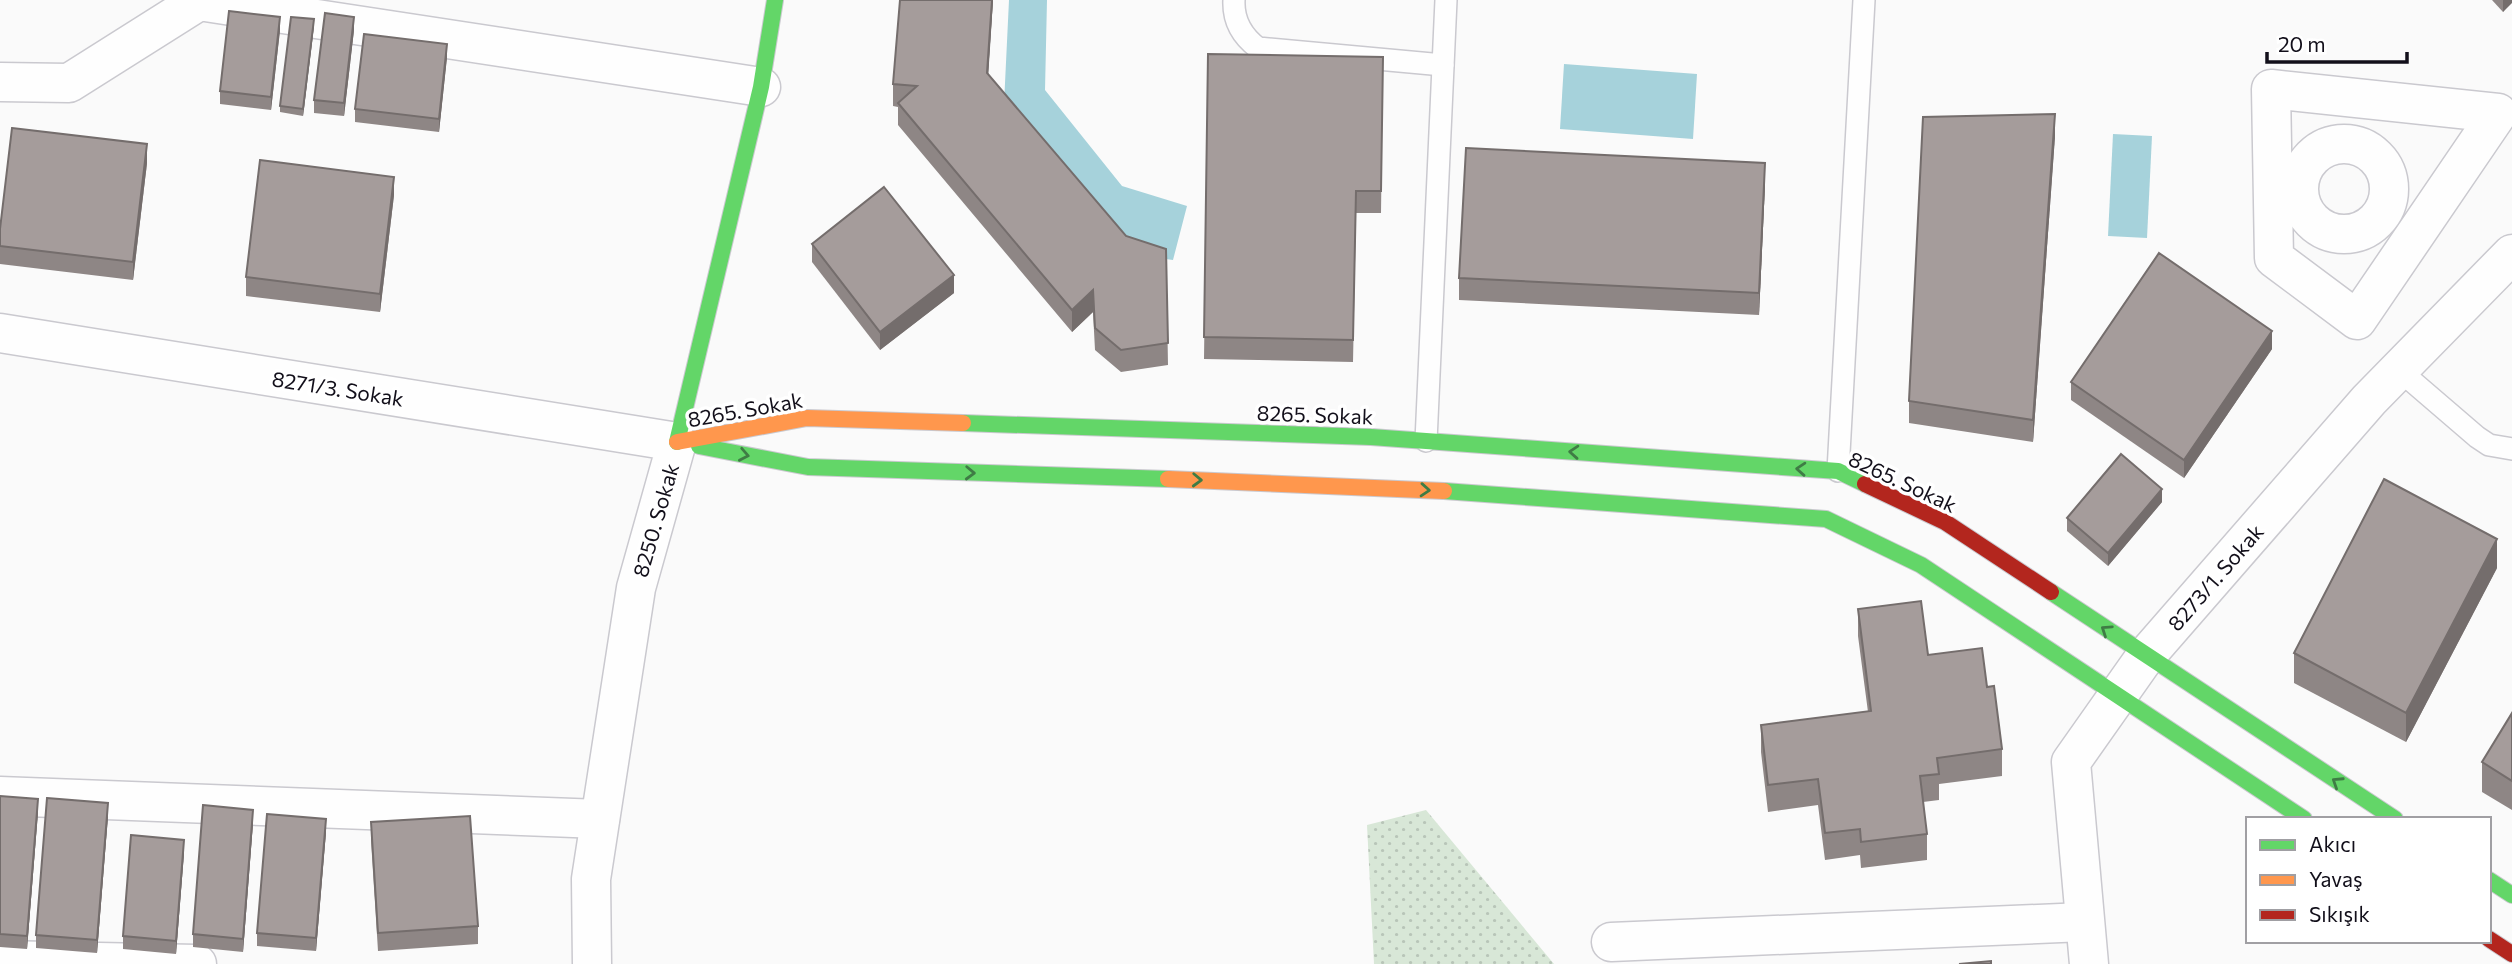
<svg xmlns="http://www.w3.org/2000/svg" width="2512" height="964" viewBox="0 0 2512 964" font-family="Commissioner,sans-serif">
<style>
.grass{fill:url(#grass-dots)}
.water{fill:#a6d2db}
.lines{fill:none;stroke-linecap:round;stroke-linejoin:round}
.lane-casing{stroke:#cac9cf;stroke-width:24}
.street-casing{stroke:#cac9cf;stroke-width:41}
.fast-casing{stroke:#cac9cf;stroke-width:18}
.slow-casing{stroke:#cac9cf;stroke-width:18}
.jam-casing{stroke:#cac9cf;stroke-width:18}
.lane{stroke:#fefefe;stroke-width:21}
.street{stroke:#fefefe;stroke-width:38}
.fast{stroke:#63d668;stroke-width:16}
.slow{stroke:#ff974d;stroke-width:16}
.jam{stroke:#b3261e;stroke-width:16}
.wall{fill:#8e8685}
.shaded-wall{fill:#746d6c}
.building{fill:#a59c9b;stroke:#746d6c;stroke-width:2}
.oneway{stroke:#3f7c45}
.labels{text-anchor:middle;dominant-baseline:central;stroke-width:7;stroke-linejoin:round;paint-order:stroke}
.street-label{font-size:21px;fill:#120f1a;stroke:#fff}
</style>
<defs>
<pattern id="grass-dots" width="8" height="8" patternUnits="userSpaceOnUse" patternTransform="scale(1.75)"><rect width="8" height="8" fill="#d8e7d7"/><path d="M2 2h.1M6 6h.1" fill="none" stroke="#b8c5b8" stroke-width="1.8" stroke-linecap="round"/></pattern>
</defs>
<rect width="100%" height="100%" fill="#fafafa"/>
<path class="grass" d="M1426 810 1554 964H1374L1367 825Z"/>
<g class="water">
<path d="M1009 0H1047L1045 90 1122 186 1187 206 1173 260 1129 254 1004 104Z"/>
<path d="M1564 64 1697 74 1693 139 1560 129Z"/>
<path d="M2113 134 2152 136 2147 238 2108 236Z"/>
</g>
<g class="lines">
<defs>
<g id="lane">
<path d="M1234 0C1233 20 1242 36 1258 48L1443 65"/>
<path d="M2399 370 2477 437 2489 445 2512 449"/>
<path d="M1426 441 1446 0"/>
<path d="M1838 471 1864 0"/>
</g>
<g id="street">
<path d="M0 82 69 83 199 1 761 87"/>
<path d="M2271 89 2498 113 2357 320 2274 258Z"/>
<circle cx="2344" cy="189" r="45"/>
<path d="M0 333 677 442 636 588 591 879 592 964"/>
<path d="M0 796 600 819"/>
<path d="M1611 942 2084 922"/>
<path d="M0 960 197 964"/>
<path d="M2089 964 2071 762 2145 657 2369 400 2512 254"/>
</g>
<g id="fast">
<path d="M963 423 1371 437 1838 471 1865 484"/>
<path d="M677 442 761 87 775 0"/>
<path d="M699 446 808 467 1168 479"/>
<path d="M1444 491 1826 519 1921 565 2304 819"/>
<path d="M2051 592 2395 819"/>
<path d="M2489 880 2512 895"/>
</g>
<g id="slow">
<path d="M677 442 807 418 963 423"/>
<path d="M1168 479 1444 491"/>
</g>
<g id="jam">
<path d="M1865 484 1945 522 2051 592"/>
<path d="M2489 939 2512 954"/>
</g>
</defs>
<use href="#lane" class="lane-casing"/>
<use href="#street" class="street-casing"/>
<use href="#fast" class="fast-casing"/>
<use href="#slow" class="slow-casing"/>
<use href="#jam" class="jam-casing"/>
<use href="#lane" class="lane"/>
<use href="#street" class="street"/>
<use href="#fast" class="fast"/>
<use href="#slow" class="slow"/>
<use href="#jam" class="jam"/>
</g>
<g class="wall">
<path d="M900 0H993L988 74 1126 236 1166 249 1168 365 1121 372 1095 350 1093 312 1072 332 898 125V107L893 106V84Z"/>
<path d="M2492 0H2512L2503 12Z"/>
<path d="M314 26 303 116 280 112V106Z"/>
<path d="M280 30 271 110 220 104V91Z"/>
<path d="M354 30 344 116 314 113V100Z"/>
<path d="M1208 54 1383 57 1381 213H1356L1353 362 1204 359Z"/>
<path d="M447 57 439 132 355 122V109Z"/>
<path d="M2055 136 2033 442 1909 423V401Z"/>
<path d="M147 163 133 280 0 264V229Z"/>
<path d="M1765 185 1759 315 1459 300V278Z"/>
<path d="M394 195 380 312 246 296V277Z"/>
<path d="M812 244 954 293 880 350 812 262Z"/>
<path d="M2272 349 2184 478 2071 400V382Z"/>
<path d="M2162 502 2108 566 2067 531V518Z"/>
<path d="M2497 568 2406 742 2294 683V653Z"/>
<path d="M1858 609 1928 655 1987 687 2002 749V776L1939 784V800L1923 802 1927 834V860L1861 868 1860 855 1825 860 1818 805 1768 812 1761 752V725L1868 712 1858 636Z"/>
<path d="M2512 713V810L2482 792V762Z"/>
<path d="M0 796 38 812 27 949 0 947Z"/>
<path d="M108 816 97 953 36 948V935Z"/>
<path d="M371 822 478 926V944L378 951 371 840Z"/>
<path d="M253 823 243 952 193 947V934Z"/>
<path d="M326 832 316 951 257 946V933Z"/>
<path d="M184 853 176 954 123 949V936Z"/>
</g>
<g class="shaded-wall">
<path d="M992 0H993L987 95V73Z"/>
<path d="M2503 0H2512V3L2503 12Z"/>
<path d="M280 17V30L271 110V97Z"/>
<path d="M354 17V30L344 116V103Z"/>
<path d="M314 19V26L303 116V109Z"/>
<path d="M447 44V57L439 132V119Z"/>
<path d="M2055 114V136L2033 442V420Z"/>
<path d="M147 144V163L133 280V262Z"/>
<path d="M1765 163V185L1759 315V293Z"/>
<path d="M394 177V195L380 312V294Z"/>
<path d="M954 275V293L880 350V332Z"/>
<path d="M1093 290V312L1072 332V310Z"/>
<path d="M2272 331V349L2184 478V460Z"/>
<path d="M2162 489V502L2108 566V553Z"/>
<path d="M2497 539V568L2406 742V713Z"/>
<path d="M38 799V812L27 949V936Z"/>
<path d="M108 803V816L97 953V940Z"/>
<path d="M253 810V823L243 952V939Z"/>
<path d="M326 819V832L316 951V938Z"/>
<path d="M184 840V853L176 954V941Z"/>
</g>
<g class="building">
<path d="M900 0H992L987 73 1126 236 1166 249 1168 343 1121 350 1095 328 1093 290 1072 310 898 103 917 86 893 84Z"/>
<path d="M229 11 280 17 271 97 220 91Z"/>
<path d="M325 13 354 17 344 103 314 100Z"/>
<path d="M291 17 314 19 303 109 280 106Z"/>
<path d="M364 34 447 44 439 119 355 109Z"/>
<path d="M1208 54 1383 57 1381 191H1356L1353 340 1204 337Z"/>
<path d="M2055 114 2033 420 1909 401 1923 117Z"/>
<path d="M12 128 147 144 133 262 0 246V229Z"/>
<path d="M1466 148 1765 163 1759 293 1459 278Z"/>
<path d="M260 160 394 177 380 294 246 277Z"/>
<path d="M884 187 954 275 880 332 812 244Z"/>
<path d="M2159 253 2272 331 2184 460 2071 382Z"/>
<path d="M2121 454 2162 489 2108 553 2067 518Z"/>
<path d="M2384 479 2497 539 2406 713 2294 653Z"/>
<path d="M1921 601 1928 655 1982 648 1987 687 1994 686 2002 749 1937 758 1939 774 1920 776 1927 834 1861 842 1860 829 1825 833 1818 779 1768 785 1761 725 1871 711 1858 609Z"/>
<path d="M2512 713V781L2482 762Z"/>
<path d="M0 796 38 799 27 936 0 934Z"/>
<path d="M47 798 108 803 97 940 36 935Z"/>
<path d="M203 805 253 810 243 939 193 934Z"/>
<path d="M267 814 326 819 316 938 257 933Z"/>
<path d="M470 816 478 926 378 933 371 822Z"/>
<path d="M131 835 184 840 176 941 123 936Z"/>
<path d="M1991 961V964H1959Z"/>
</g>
<defs><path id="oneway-chevron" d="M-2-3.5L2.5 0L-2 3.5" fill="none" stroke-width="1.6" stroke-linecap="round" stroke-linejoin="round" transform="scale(1.75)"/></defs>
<g class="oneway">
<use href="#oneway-chevron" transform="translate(1574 452) rotate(-176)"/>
<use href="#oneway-chevron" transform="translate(744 455) rotate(11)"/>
<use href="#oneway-chevron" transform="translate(1801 469) rotate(-176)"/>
<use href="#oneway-chevron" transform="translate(970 473) rotate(2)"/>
<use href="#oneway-chevron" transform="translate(1197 480) rotate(2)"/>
<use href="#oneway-chevron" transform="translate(1425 490) rotate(4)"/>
<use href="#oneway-chevron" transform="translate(2106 630) rotate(-146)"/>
<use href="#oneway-chevron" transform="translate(2337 782) rotate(-147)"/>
</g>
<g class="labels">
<g class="street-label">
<text transform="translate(338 388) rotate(9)">8271/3. Sokak</text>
<text transform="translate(745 409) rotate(-10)">8265. Sokak</text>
<text transform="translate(1315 414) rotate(2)">8265. Sokak</text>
<text transform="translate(1903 481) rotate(25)">8265. Sokak</text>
<text transform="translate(655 520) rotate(-74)">8250. Sokak</text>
<text transform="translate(2215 577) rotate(-49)">8273/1. Sokak</text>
</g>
</g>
<rect x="2246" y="817" width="245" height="126" fill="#ffffff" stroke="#a09fa3" stroke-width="2"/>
<rect x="2260" y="840" width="35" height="10" fill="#63d668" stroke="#a09fa3" stroke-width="2"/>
<text x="2309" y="852" font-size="21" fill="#120f1a">Akıcı</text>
<rect x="2260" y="875" width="35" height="10" fill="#ff974d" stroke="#a09fa3" stroke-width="2"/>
<text x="2309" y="887" font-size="21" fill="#120f1a">Yavaş</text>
<rect x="2260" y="910" width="35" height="10" fill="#b3261e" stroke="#a09fa3" stroke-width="2"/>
<text x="2309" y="922" font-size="21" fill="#120f1a">Sıkışık</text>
<path d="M2267 52v10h140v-10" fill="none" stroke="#120f1a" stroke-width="3.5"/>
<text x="2278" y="52" font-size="21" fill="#120f1a" stroke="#ffffff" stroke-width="5" paint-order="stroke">20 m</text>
</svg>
